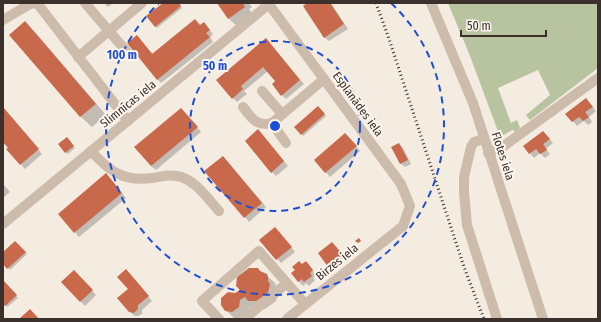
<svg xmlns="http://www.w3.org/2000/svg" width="601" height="322" viewBox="0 0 601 322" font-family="'Fira Sans Condensed',sans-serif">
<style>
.green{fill:#b8c4a0}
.shadow{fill:#0003}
.building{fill:#c8694b}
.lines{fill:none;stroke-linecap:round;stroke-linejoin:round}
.minor{stroke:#cdbbac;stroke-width:10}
.rail{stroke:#3b302b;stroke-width:3;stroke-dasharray:1 3;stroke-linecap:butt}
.ring{fill:none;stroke:#1d4ed8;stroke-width:2;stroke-dasharray:7 5}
.labels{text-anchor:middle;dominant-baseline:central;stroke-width:4;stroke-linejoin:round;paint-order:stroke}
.street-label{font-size:12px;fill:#3b302b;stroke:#fbf5ee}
.centre{fill:#1d4ed8;stroke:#fbf5ee;stroke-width:2}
.ring-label{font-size:12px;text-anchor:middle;font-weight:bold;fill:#1d4ed8;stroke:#fbf5ee;stroke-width:4;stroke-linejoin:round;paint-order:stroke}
</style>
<rect width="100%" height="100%" fill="#f4ebe1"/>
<path class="green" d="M448 3H598V68L530 120 526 115 550 95 538 70 498 88 511 123 517 120 520 128 516 132 512 130 502 136 499 134 470 56Z"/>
<g class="shadow">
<path d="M104 3H113L108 7Z"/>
<path d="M164 3H178L182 8 157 28 155 26Z"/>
<path d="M218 3H249L252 7 249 9 255 18 240 29 229 19Z"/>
<path d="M309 3H331L348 29 329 41 324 37Z"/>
<path d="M25 23 36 33 106 115 92 127 81 117 11 35Z"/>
<path d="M208 28 213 34 210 37 213 42 161 83 157 79 137 36 153 54Z"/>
<path d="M266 39 304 84 286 99 282 95 276 82 268 71 244 91 247 94 237 102 233 98Z"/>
<path d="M590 104 596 111 589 117 592 122 588 125 584 121 577 126 567 114Z"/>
<path d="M318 107 326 116 303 136 295 127Z"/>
<path d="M3 108 42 154 25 169 8 150 10 148 3 140Z"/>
<path d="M185 113 201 132 156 170 151 166Z"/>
<path d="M262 135 288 166 276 176 272 172Z"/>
<path d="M547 136 553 143 546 149 550 154 545 158 540 153 534 158 524 146Z"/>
<path d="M349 138 360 151 330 177 315 160Z"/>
<path d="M69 140 75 148 68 154 66 152Z"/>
<path d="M399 144 403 148 411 164 405 167 400 163Z"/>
<path d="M227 161 266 207 249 222 245 217Z"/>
<path d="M110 179 126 198 79 237 75 232Z"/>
<path d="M3 184 10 192 3 198Z"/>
<path d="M279 232 295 252 281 263 261 240Z"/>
<path d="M15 242 27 254 10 270 3 263V253Z"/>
<path d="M334 245 344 257 331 268 329 266Z"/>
<path d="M310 267 316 275 313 278 315 280 309 286 306 283 303 286 292 274Z"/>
<path d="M261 273 266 275 275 283 278 293 276 301 265 309H257L253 305 248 309 247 315 242 319H235L226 310 235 294Z"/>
<path d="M78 275 96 295 85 306 80 301Z"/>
<path d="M130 275 152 301 142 310V314L138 316H134L130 311Z"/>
<path d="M3 281 18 298 7 307 3 303Z"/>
</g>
<g class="building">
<path d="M163 3H179L181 6 155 27 146 16Z"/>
<path d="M217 3H243L245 7 228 19Z"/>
<path d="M307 3H330L344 24 324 38 303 6Z"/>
<path d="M195 19 200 25 204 22 210 30 206 33 210 37 157 80 127 43 137 35 152 54Z"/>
<path d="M25 21 96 104 80 117 9 35Z"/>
<path d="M266 38 300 80 281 96 272 84 275 81 263 67 241 86 243 89 232 99 216 80Z"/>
<path d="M586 98 593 107 585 112 589 117 583 121 579 117 572 122 565 114Z"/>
<path d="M318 106 325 114 301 135 294 127Z"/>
<path d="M3 107 39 149 20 165 6 149 8 148 3 142Z"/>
<path d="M181 108 198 127 151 166 134 147Z"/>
<path d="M258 129 284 161 271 173 245 141Z"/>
<path d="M543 131 550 139 543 144 547 150 540 154 536 149 529 154 523 146Z"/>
<path d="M345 133 357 146 325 173 314 160Z"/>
<path d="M67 137 74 146 65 153 58 144Z"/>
<path d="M399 143 408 160 400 164 391 147Z"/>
<path d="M223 156 262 203 244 218 204 171Z"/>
<path d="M106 173 122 193 74 233 58 214Z"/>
<path d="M275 227 292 247 276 260 259 240Z"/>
<path d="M359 238 361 241 358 243 355 241Z"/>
<path d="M15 241 26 252 7 269 3 264V252Z"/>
<path d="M332 242 343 255 328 267 318 253Z"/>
<path d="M299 261 302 264 306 261 313 270 310 273 312 276 304 282 302 279 298 282 291 273 295 270 292 267Z"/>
<path d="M249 268H258L260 271 267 274 268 277V281L270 284 268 293 256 301H248L245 297 240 300 239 307 232 312 225 311 221 305V298L228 292 235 293 240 290 236 286 237 277Z"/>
<path d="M126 269 149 296 138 305V309L134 313 129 312 117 298 128 289 117 277Z"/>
<path d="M74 270 93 290 80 302 61 282Z"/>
<path d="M3 280 17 295 5 306 3 304Z"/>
<path d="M30 309 39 319H19Z"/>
</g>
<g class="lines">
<g class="minor">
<path d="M37 3 128 121"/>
<path d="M85 3 127 52"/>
<path d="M268 3 401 184 410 206 403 226 287 319"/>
<path d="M431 3 473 103 543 319"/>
<path d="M3 20 30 4 35 3"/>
<path d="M78 57 142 3"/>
<path d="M262 91 282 114"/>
<path d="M243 107C252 118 256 127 272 123"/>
<path d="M483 139 474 142 471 147 464 177V192L467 225 497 319"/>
<path d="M286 143 272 123 324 79"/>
<path d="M91 151C109 171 123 182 152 178 160 177 168 174 177 176 195 179 207 198 219 211"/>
<path d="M488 153 501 148 598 78"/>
<path d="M3 224 269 4"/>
<path d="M219 319 202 301 259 251 305 304"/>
<path d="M244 319 287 283"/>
</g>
<path class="rail" d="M376 3 389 39 464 267 484 319"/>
</g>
<g class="ring">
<circle cx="275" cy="126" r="85"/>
<path d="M391 3A169 169 0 1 1 159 3"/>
</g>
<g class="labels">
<g class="street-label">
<text transform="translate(128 104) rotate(-39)">Slimnīcas iela</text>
<text transform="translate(358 104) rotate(54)">Esplanādes iela</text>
<text transform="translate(503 156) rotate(72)">Flotes iela</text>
<text transform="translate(337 262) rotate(-39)">Birzes iela</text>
</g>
</g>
<circle cx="275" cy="126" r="6" class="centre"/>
<g class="ring-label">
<text x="122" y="59">100 m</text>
<text x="215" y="70">50 m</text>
</g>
<rect width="601" height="322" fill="none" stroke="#3b302b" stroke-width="8"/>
<path d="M461 30v6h85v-6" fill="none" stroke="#3b302b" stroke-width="2"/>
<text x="467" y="30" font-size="12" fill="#3b302b" stroke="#fbf5ee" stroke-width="3" paint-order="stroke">50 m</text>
</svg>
